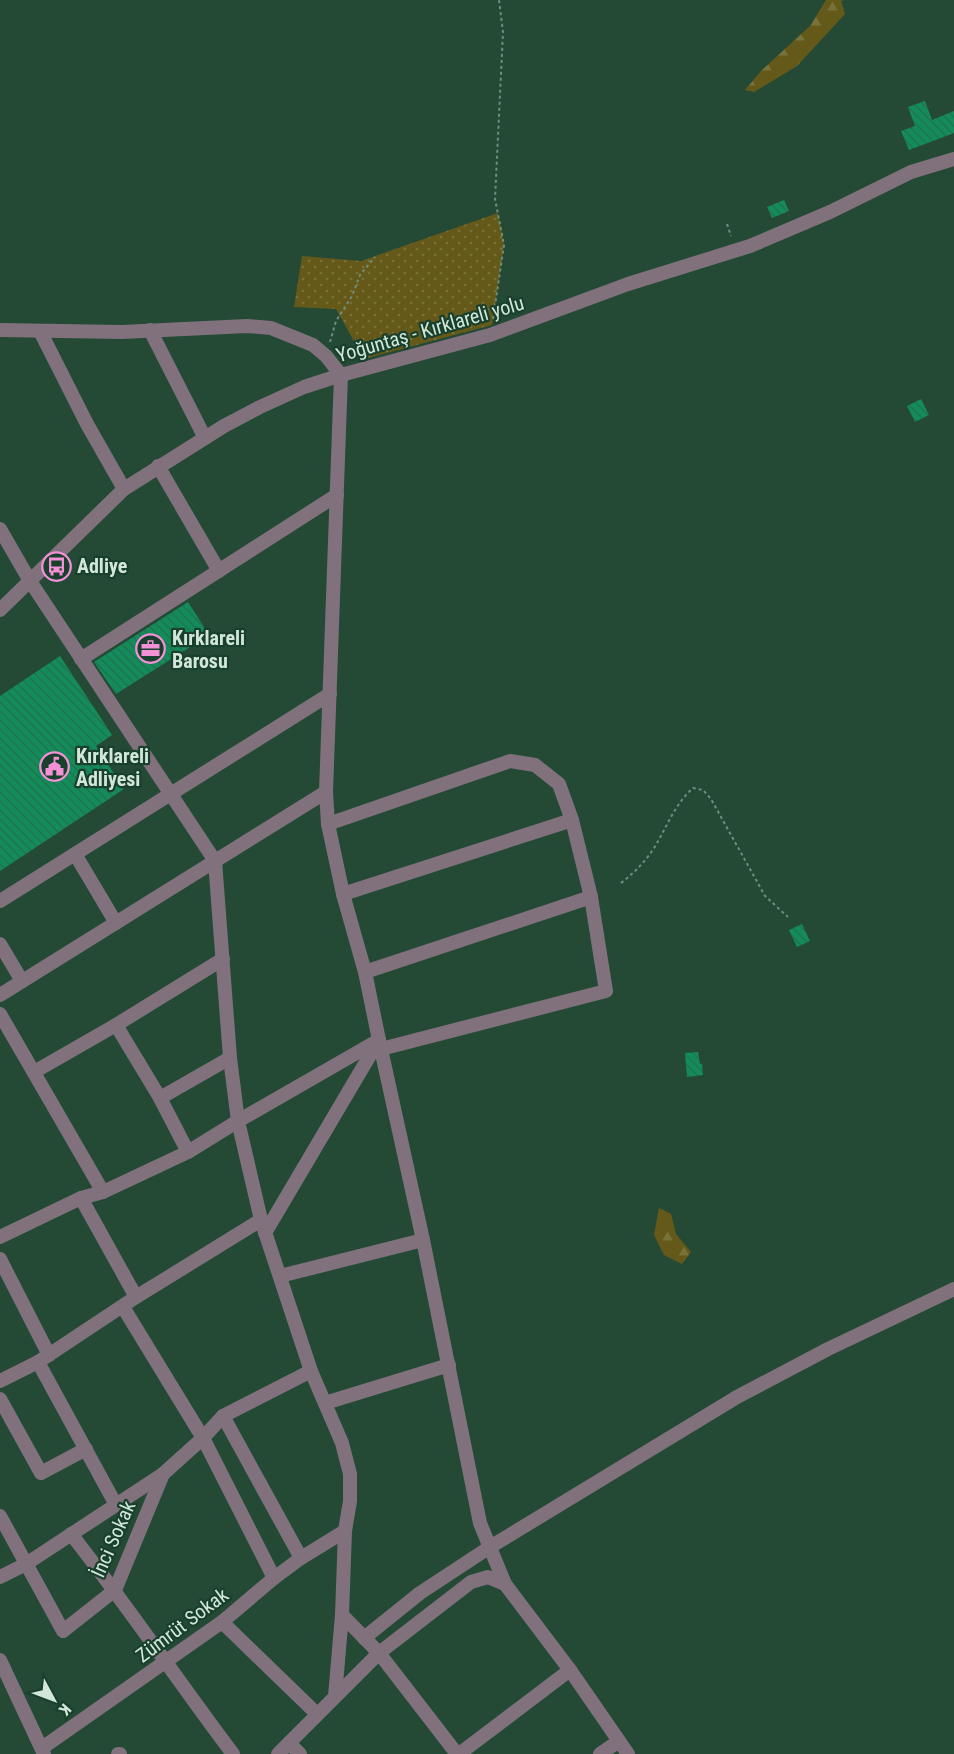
<svg xmlns="http://www.w3.org/2000/svg" width="954" height="1754" viewBox="0 0 954 1754" font-family="'Roboto Condensed',sans-serif">
<style>
.grass{fill:url(#grass-dots)}
.forest{fill:url(#forest-firs)}
.building{fill:url(#building-back-hatch)}
.lines{fill:none;stroke-linecap:round;stroke-linejoin:round}
.path{stroke:#708e7d;stroke-width:2;stroke-dasharray:3 3;stroke-linecap:butt}
.minor{stroke:#81717c;stroke-width:14}
.labels{text-anchor:middle;dominant-baseline:central;stroke-width:4.5;stroke-linejoin:round;paint-order:stroke}
.street-label{font-size:20px;fill:#d2e7da;stroke:#19402c}
.poi-label{font-size:20px;font-weight:bold;fill:#d2e7da;stroke:#19402c;text-anchor:start}
</style>
<defs>
<pattern id="grass-dots" width="8" height="8" patternUnits="userSpaceOnUse" patternTransform="scale(1.5)"><rect width="8" height="8" fill="#645919"/><path d="M2 2h.1M6 6h.1" fill="none" stroke="#79713a" stroke-width="1.8" stroke-linecap="round"/></pattern>
<pattern id="forest-firs" width="22" height="20" patternUnits="userSpaceOnUse" patternTransform="scale(1.5)"><rect width="22" height="20" fill="#645919"/><path d="M5 1l3.5 6h-7zM16 11l3.5 6h-7z" fill="#79713a"/></pattern>
<pattern id="building-back-hatch" width="6" height="6" patternUnits="userSpaceOnUse" patternTransform="scale(1.5)"><rect width="6" height="6" fill="#138c5a"/><path d="M-1 5l2 2M0 0l6 6M5-1l2 2" fill="none" stroke="#227351"/></pattern>
</defs>
<rect width="100%" height="100%" fill="#244a36"/>
<path class="grass" d="M498 213 504 245 492 325 364 359 336 309 294 307 302 256 361 261Z"/>
<g class="forest">
<path d="M826 0H844L841 1 845 14 797 66 754 92 745 90 761 71 810 26Z"/>
<path d="M659 1208 671 1214 676 1234 691 1252 682 1264 664 1255 654 1235Z"/>
</g>
<g class="building">
<path d="M925 101 932 120 954 111V133L909 150 901 131 915 126 908 107Z"/>
<path d="M784 200 789 211 772 218 767 207Z"/>
<path d="M921 399 929 415 915 422 907 406Z"/>
<path d="M188 602 209 635 116 694 94 662Z"/>
<path d="M60 656 112 735 96 746 124 789 0 871V696Z"/>
<path d="M802 924 810 941 797 947 789 930Z"/>
<path d="M698 1052 700 1064H702L703 1075 687 1077 685 1053Z"/>
</g>
<g class="lines">
<g class="path">
<path d="M727 224 731 236"/>
<path d="M493 319 504 245 495 199 503 32 499 0"/>
<path d="M330 342 336 321 352 296 360 275 375 257"/>
<path d="M621 883C634 873 645 862 654 848 667 827 674 805 693 788L703 790 711 799 765 896 788 917"/>
</g>
<g class="minor">
<path d="M0 330 122 332 247 326 271 328 313 345 326 356 341 375 326 792 328 824 343 894 365 972 379 1040 265 1233"/>
<path d="M150 330 205 438"/>
<path d="M40 331 87 424 124 489"/>
<path d="M158 466 219 571"/>
<path d="M0 529 30 581 215 861 230 1058 238 1121 261 1220 311 1371 342 1443 350 1474V1501L345 1531 342 1615 379 1653 457 1754"/>
<path d="M0 610 124 489 224 426 260 407 304 387 341 375 490 335 628 284 750 246 830 212 911 172 954 159"/>
<path d="M81 659 337 495"/>
<path d="M328 824 510 761 535 765 559 784 572 820 591 897 365 972"/>
<path d="M75 854 116 923"/>
<path d="M343 894 572 820"/>
<path d="M0 901 330 694"/>
<path d="M0 944 22 981"/>
<path d="M0 995 326 792"/>
<path d="M0 1014 103 1192"/>
<path d="M116 1025 223 959"/>
<path d="M381 1049 606 991 591 897"/>
<path d="M34 1072 116 1025 160 1098 188 1152"/>
<path d="M160 1098 230 1058"/>
<path d="M81 1198 136 1297"/>
<path d="M0 1237 81 1198 103 1192 188 1152 238 1121 379 1040 423 1240 280 1276"/>
<path d="M423 1240 480 1523 505 1584"/>
<path d="M0 1259 49 1355"/>
<path d="M123 1307 203 1438 274 1578"/>
<path d="M38 1362 116 1505"/>
<path d="M0 1381 38 1362 136 1297 261 1220"/>
<path d="M0 1399 41 1473 86 1449"/>
<path d="M325 1403 449 1365"/>
<path d="M223 1416 301 1558"/>
<path d="M0 1516 63 1631 115 1590 163 1474"/>
<path d="M71 1534C127 1605 178 1681 233 1754"/>
<path d="M0 1577 26 1564 163 1474 203 1438 223 1416 311 1371"/>
<path d="M222 1622 317 1714"/>
<path d="M364 1638 420 1593 490 1547 737 1397 828 1349 954 1289"/>
<path d="M0 1660 44 1754"/>
<path d="M335 1696 342 1615"/>
<path d="M289 1743 300 1754"/>
<path d="M42 1748 222 1622 274 1578 301 1558 345 1531"/>
<path d="M118 1754H120"/>
<path d="M278 1754 379 1653 471 1582 488 1577 505 1584 570 1670"/>
<path d="M459 1754 570 1670 628 1754"/>
<path d="M600 1754 619 1741"/>
</g>
</g>
<defs>
<symbol id="bus-ring" viewBox="-11 -11 22 22"><circle r="9.5" fill="#19402c" stroke="#f391d6" stroke-width="1.5"/><path d="M-5-6H5V4H4V6H2V4H-2V6H-4V4H-5ZM-3.5-4V0h7V-4ZM-3.5 1.2v1.5H-2V1.2ZM2 1.2v1.5H3.5V1.2Z" fill="#f391d6"/></symbol>
<symbol id="office-ring" viewBox="-11 -11 22 22"><circle r="9.5" fill="#19402c" stroke="#f391d6" stroke-width="1.5"/><path d="M-6-3h4V-5.5h4V-3h4V5H-6ZM-1-4.5V-3h2v-1.5ZM-6 0V1H6V0Z" fill="#f391d6"/></symbol>
<symbol id="civic-ring" viewBox="-11 -11 22 22"><circle r="9.5" fill="#19402c" stroke="#f391d6" stroke-width="1.5"/><path d="M-.6-6.5H3V-4.5H.6V-3L4-1V1h2V6H-6V1h2V-1L-.6-3ZM-1.2 2.5V6h2.4V2.5Z" fill="#f391d6"/></symbol>
</defs>
<g fill-rule="evenodd">
<use href="#bus-ring" x="40" y="550" width="33" height="33"/>
<use href="#office-ring" x="134" y="632" width="33" height="33"/>
<use href="#civic-ring" x="38" y="750" width="33" height="33"/>
</g>
<g class="labels">
<g class="street-label">
<text transform="translate(430 329) rotate(-16)">Yoğuntaş - Kırklareli yolu</text>
<text transform="translate(113 1539) rotate(-66)">İnci Sokak</text>
<text transform="translate(182 1625) rotate(-37)">Zümrüt Sokak</text>
</g>
<g class="poi-label">
<text x="77" y="566">Adliye</text>
<text x="172" y="638">Kırklareli<tspan x="172" dy="23">Barosu</tspan></text>
<text x="76" y="756">Kırklareli<tspan x="76" dy="23">Adliyesi</tspan></text>
</g>
</g>
<g transform="translate(54 1700) rotate(131)" stroke="#19402c" stroke-width="4.5" paint-order="stroke">
<path d="M0-4.5L10 22L0 15L-10 22Z" fill="#d2e7da"/>
<text y="-9" font-size="16" font-weight="bold" text-anchor="middle" fill="#d2e7da">K</text>
</g>
</svg>
